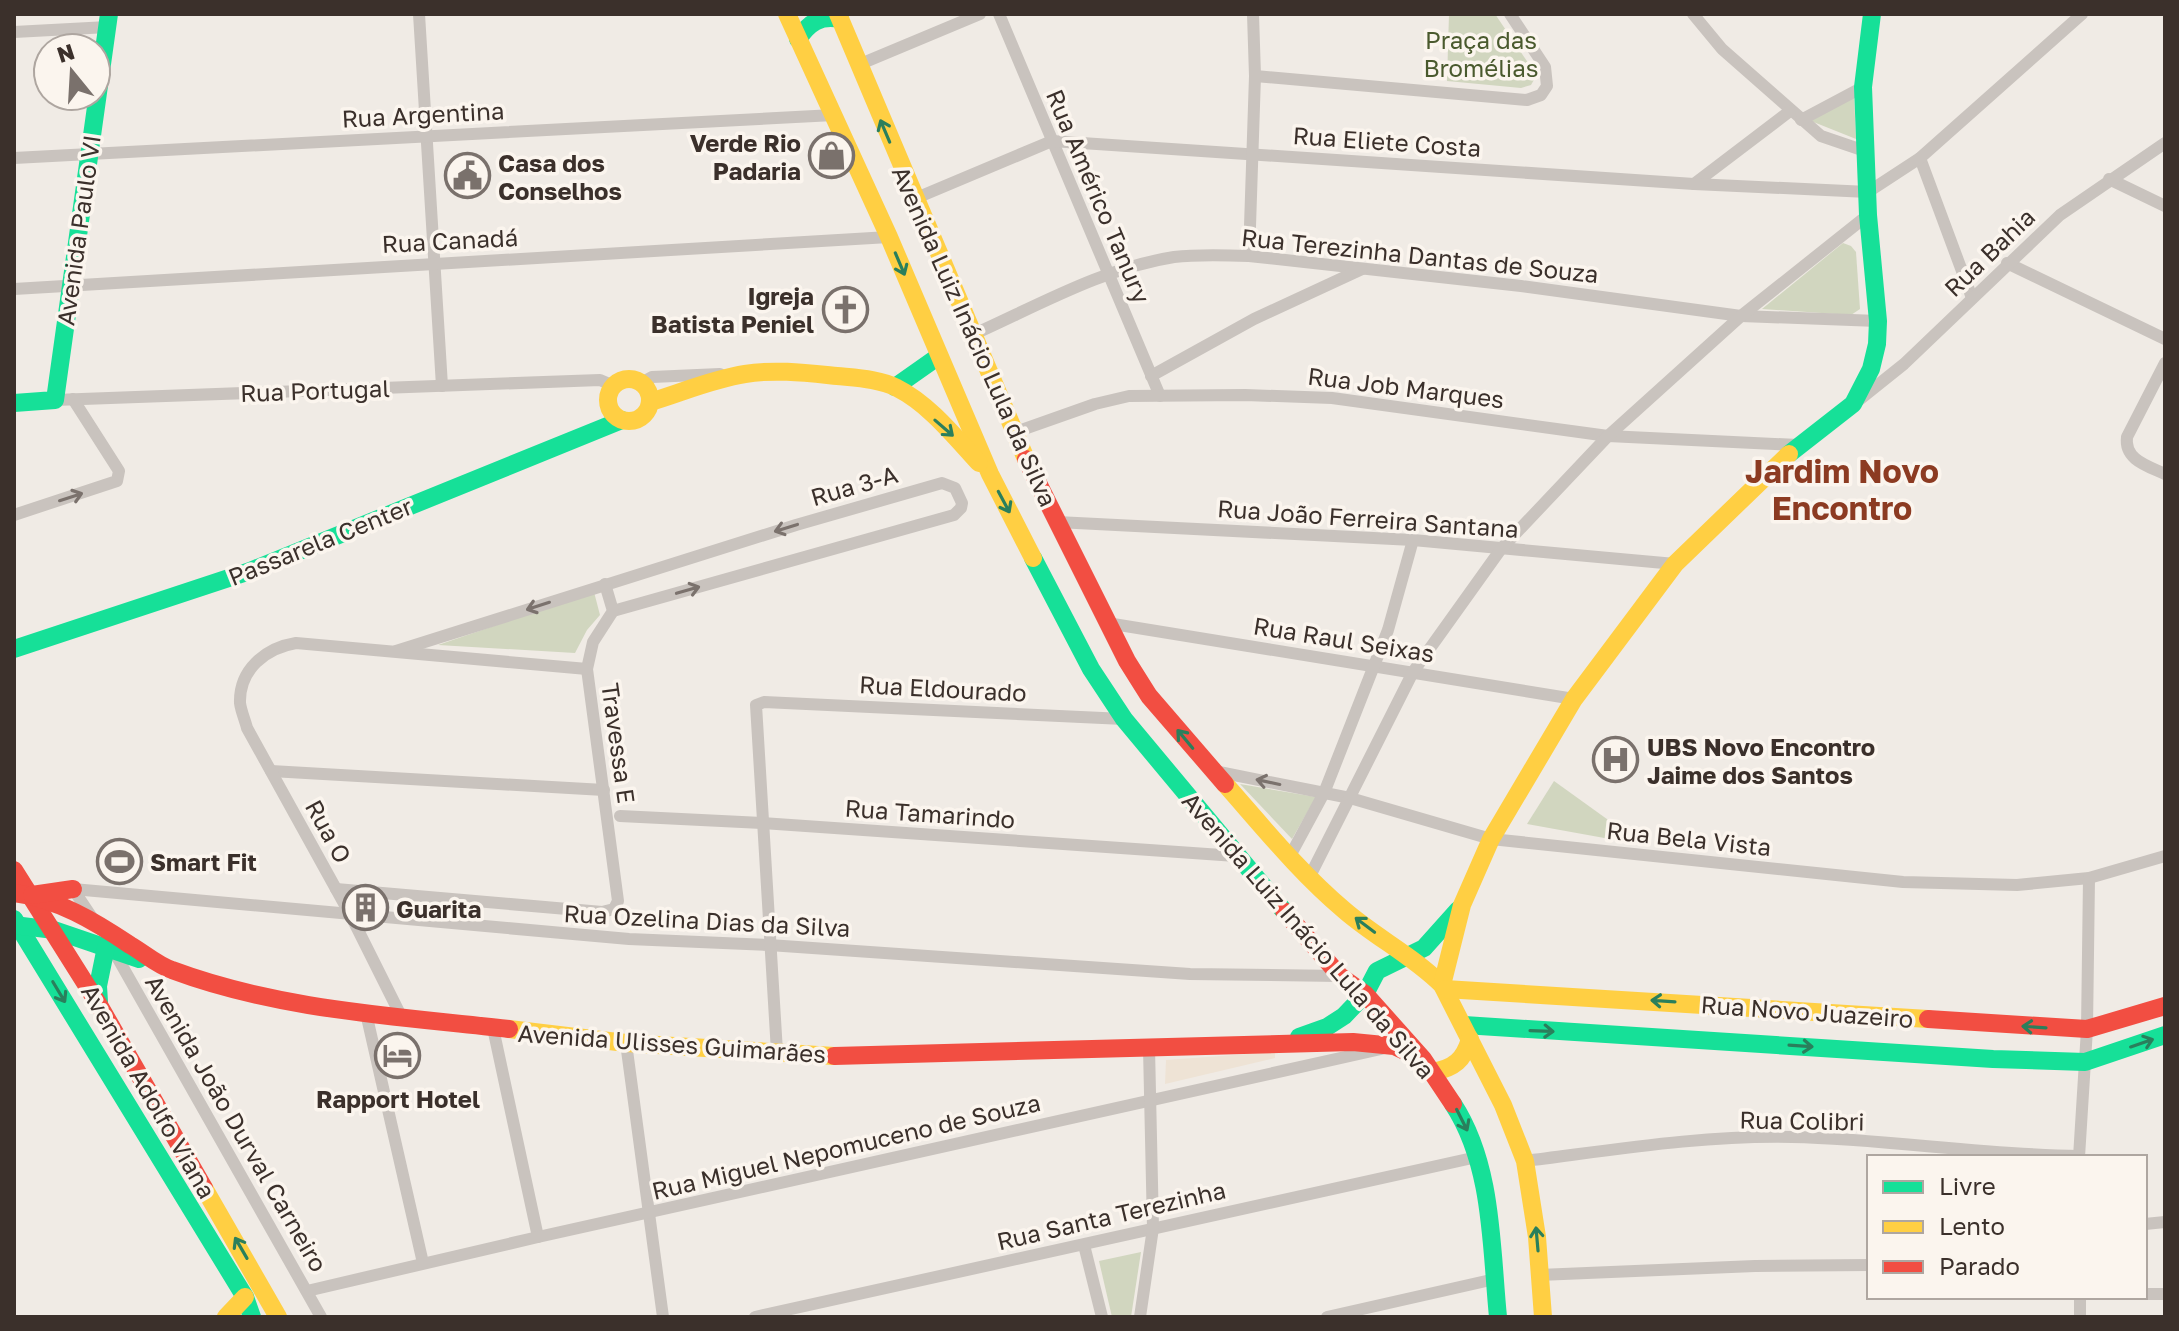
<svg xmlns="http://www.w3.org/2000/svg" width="2179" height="1331" viewBox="0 0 2179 1331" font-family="'Golos Text',sans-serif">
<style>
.green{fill:#d1d6bf}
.plaza{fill:#eee3d5}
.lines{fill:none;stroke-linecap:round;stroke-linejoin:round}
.street{stroke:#c9c3be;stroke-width:12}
.fast{stroke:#16e098;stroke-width:18}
.slow{stroke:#ffcf43;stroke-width:18}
.jam{stroke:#f24e42;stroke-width:18}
.oneway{stroke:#2a7f5c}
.oneway2{stroke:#7b726d}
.labels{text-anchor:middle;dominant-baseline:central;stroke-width:7;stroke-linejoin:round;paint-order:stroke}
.park-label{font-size:24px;fill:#4a5a2e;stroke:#fbf5ee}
.street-label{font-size:24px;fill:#3b302b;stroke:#fbf5ee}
.poi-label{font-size:24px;font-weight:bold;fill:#3b302b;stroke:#fbf5ee;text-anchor:start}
.district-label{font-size:32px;font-weight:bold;fill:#8c3b22;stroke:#fbf5ee}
</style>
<rect width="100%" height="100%" fill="#f0ebe5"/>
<g class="green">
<path d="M1449 14H1495L1533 70 1535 78 1531 85 1521 88 1447 81Z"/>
<path d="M1854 96 1856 139 1811 121Z"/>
<path d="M1843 243 1851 246 1856 252 1860 309 1851 315 1762 309Z"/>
<path d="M594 592 600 615 587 630 575 653 438 645Z"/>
<path d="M1554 781 1643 845 1527 824Z"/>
<path d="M1240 784 1316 797 1292 839Z"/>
<path d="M1141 1252 1131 1317H1112L1099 1261Z"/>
</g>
<path class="plaza" d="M1275 1052V1058L1165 1084 1166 1060Z"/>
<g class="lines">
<g class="street">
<path d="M419 14 442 386"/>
<path d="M999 14 1160 396"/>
<path d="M1693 14 1722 49 1821 136 1865 151"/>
<path d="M14 32 108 27"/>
<path d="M858 65 980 14"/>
<path d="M1255 76 1527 100 1541 95 1547 86 1545 67 1510 14"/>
<path d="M1801 120 1863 87"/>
<path d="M14 158 834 115"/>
<path d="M1920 158 1972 298"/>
<path d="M2109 179 2165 206"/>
<path d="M1694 184 1790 111"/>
<path d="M914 199 1052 141 1694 184 1868 192 1920 158 2082 14"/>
<path d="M1249 256 1255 76 1253 14"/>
<path d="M2007 263 2165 339"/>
<path d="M14 289 889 237"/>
<path d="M972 335C1037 306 1103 268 1174 257 1199 254 1224 255 1249 256L1521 286 1741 316 1878 321"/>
<path d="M2165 363 2127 437C2124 460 2148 466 2165 474"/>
<path d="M1151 376 1254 319 1362 269"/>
<path d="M641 383 652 377 720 374"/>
<path d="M55 400 600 380 614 386"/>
<path d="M1859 400 1904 364 2060 215 2165 143"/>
<path d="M1013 433 1095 404 1129 396 1245 395 1332 398 1608 436 1798 445"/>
<path d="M14 515 117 481 119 471 73 399"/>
<path d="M1057 522 1413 540 1675 564"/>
<path d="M1107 623 1574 699"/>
<path d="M396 651 796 525 942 483 955 488 962 503 961 508 954 515 613 611"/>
<path d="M271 771 604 790"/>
<path d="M1214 771 1350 798 1491 839 1903 882 2017 885 2089 878 2165 856"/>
<path d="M620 816 762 823 1236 856"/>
<path d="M1290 856 1324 793 1388 630 1413 540"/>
<path d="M1310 876 1413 672 1501 549 1608 436 1741 316 1868 215"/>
<path d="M73 889 629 939 769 945 1190 974 1340 976"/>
<path d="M73 889 95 922"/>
<path d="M336 889 602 912 614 909 618 901 587 669 593 642 613 611 605 584"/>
<path d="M112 948 321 1317"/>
<path d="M366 1013 423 1263"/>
<path d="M402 1018 351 916 247 728C245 720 241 711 240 703 239 670 265 648 296 643L587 669"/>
<path d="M493 1028 538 1237"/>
<path d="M626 1043 663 1317"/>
<path d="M777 1052 756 705 764 702 1124 719"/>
<path d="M2079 1157 2087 1029 2089 878"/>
<path d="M1525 1161C1613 1150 1703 1135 1792 1137 1888 1139 1983 1155 2079 1156"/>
<path d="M2145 1224 2165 1222"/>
<path d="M1084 1245 1102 1317"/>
<path d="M1539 1275 1755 1266 1869 1265"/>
<path d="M307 1291 538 1237 1381 1049"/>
<path d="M2145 1294H2165"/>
<path d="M755 1317 1477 1157"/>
<path d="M1140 1317 1153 1228 1149 1048"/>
<path d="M1327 1317 1495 1279"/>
<path d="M2080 1317V1297"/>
</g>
<g class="fast">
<path d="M798 39C809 23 820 15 840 19"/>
<path d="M895 387 939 356"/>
<path d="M14 403 55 400 109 14"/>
<path d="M1789 454 1853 404 1871 369 1877 344 1878 321 1868 215 1863 87 1872 14"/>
<path d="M1033 558 1091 669 1124 719 1284 911"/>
<path d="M14 649 250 571 622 420"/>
<path d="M14 919 245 1297 252 1317"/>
<path d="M14 925 54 930 139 959"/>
<path d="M99 1002 98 986 106 947"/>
<path d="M1464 1025 1993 1059 2085 1062 2165 1035"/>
<path d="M1299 1037 1327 1027 1344 1016 1365 994 1377 971 1424 948 1458 910"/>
<path d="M1453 1104C1493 1165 1491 1247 1498 1317"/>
</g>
<g class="slow">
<path d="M787 14 889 237 990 474 1033 558"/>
<path d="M838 14 1026 459"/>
<circle cx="629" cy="400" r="21"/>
<path d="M650 402C681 393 712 379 745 374 775 369 807 373 837 376 856 378 880 379 897 388 929 404 955 437 979 463"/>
<path d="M1225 784C1263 827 1300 873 1344 910 1375 937 1413 956 1442 985L1503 1105 1525 1161 1537 1237 1543 1317"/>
<path d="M1442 985 1462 905 1491 839 1574 699 1675 564 1789 454"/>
<path d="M1445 989 1928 1019"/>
<path d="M509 1029 626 1043 834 1056"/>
<path d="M1433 1072C1454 1068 1464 1060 1470 1039"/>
<path d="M204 1188 278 1317"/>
<path d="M226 1317 245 1297"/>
</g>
<g class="jam">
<path d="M1026 459 1127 661 1149 696 1225 784"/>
<path d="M14 870 99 1005 204 1188"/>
<path d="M14 893C56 898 96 922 130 945 144 953 157 965 172 970 279 1010 396 1016 509 1029"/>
<path d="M32 895 73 889"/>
<path d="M1284 911 1340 976 1365 994 1423 1059 1453 1104"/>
<path d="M1928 1019 2087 1029 2165 1006"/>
<path d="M834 1056 1353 1042 1394 1046 1417 1057"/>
</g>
</g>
<defs><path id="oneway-shaft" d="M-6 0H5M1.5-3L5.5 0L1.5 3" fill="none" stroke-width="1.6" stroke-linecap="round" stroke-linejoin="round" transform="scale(2)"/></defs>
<g class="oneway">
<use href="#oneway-shaft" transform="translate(885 131) rotate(-113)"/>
<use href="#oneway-shaft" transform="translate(900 264) rotate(67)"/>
<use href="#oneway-shaft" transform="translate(944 428) rotate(41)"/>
<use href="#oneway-shaft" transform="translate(1004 502) rotate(62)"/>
<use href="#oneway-shaft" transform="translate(1185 739) rotate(-130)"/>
<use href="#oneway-shaft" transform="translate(1365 925) rotate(-143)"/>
<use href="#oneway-shaft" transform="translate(59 992) rotate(59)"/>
<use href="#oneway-shaft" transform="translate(1663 1001) rotate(-176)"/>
<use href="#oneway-shaft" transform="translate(2034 1027) rotate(-176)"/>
<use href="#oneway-shaft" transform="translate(1542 1031) rotate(2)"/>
<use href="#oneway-shaft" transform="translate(2142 1043) rotate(-19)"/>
<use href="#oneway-shaft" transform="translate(1801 1046) rotate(4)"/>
<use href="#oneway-shaft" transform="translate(1462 1120) rotate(63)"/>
<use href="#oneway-shaft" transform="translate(1537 1239) rotate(-95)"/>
<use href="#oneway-shaft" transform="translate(241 1248) rotate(-120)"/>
</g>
<g class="oneway2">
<use href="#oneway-shaft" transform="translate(71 497) rotate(-18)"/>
<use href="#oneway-shaft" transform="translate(786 528) rotate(163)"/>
<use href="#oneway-shaft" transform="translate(688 590) rotate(-16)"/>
<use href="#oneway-shaft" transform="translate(538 606) rotate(162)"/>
<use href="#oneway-shaft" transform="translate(1268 782) rotate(-168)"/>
</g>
<defs>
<symbol id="shop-ring" viewBox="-11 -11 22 22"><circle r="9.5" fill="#fbf5ee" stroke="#7a716c" stroke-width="1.5"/><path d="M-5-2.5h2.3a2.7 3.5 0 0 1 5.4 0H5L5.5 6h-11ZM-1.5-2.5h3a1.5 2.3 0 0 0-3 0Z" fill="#7a716c"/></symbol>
<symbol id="civic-ring" viewBox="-11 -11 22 22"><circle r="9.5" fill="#fbf5ee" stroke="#7a716c" stroke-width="1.5"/><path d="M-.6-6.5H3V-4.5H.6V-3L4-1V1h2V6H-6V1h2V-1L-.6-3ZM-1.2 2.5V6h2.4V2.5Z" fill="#7a716c"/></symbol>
<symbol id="church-ring" viewBox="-11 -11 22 22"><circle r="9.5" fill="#fbf5ee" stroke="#7a716c" stroke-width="1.5"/><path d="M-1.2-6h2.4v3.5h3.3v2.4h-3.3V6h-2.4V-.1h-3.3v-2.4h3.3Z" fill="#7a716c"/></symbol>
<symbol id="hospital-ring" viewBox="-11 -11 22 22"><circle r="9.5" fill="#fbf5ee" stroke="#7a716c" stroke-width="1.5"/><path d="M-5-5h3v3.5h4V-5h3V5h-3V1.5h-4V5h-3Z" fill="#7a716c"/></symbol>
<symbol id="stadium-ring" viewBox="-11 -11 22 22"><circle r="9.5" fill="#fbf5ee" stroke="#7a716c" stroke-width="1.5"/><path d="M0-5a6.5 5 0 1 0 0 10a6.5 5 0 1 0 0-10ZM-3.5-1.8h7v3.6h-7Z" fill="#7a716c"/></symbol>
<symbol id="building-ring" viewBox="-11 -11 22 22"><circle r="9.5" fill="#fbf5ee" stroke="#7a716c" stroke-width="1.5"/><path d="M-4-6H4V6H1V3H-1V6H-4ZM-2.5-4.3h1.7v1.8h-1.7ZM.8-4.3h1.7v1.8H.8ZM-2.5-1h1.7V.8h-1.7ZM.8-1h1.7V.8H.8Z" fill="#7a716c"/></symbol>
<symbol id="hotel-ring" viewBox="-11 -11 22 22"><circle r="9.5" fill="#fbf5ee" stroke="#7a716c" stroke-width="1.5"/><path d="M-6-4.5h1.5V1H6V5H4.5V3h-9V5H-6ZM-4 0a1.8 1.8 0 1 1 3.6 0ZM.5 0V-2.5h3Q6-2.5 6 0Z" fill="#7a716c"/></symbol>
</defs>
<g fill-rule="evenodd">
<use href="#shop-ring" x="806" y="130" width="51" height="51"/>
<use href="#civic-ring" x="442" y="150" width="51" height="51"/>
<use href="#church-ring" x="820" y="284" width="51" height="51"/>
<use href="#hospital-ring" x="1590" y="734" width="51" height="51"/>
<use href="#stadium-ring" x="94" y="836" width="51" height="51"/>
<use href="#building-ring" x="340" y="882" width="51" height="51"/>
<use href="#hotel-ring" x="372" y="1030" width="51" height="51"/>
</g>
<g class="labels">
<g class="park-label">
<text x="1481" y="39">Praça das<tspan x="1481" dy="28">Bromélias</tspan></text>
</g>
<g class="street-label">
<text transform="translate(423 114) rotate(-3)">Rua Argentina</text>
<text transform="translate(1387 141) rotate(4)">Rua Eliete Costa</text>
<text transform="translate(1099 196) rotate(67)">Rua Américo Tanury</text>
<text transform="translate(78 230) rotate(-82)">Avenida Paulo VI</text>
<text transform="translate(450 240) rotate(-3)">Rua Canadá</text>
<text transform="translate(1989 252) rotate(-44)">Rua Bahia</text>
<text transform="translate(1420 255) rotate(6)">Rua Terezinha Dantas de Souza</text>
<text transform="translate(975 336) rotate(66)">Avenida Luiz Inácio Lula da Silva</text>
<text transform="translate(1406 387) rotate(7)">Rua Job Marques</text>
<text transform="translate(315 390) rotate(-2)">Rua Portugal</text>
<text transform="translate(854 485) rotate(-16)">Rua 3-A</text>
<text transform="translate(1368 518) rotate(4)">Rua João Ferreira Santana</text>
<text transform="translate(320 541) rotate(-22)">Passarela Center</text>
<text transform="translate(1344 639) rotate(9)">Rua Raul Seixas</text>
<text transform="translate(943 688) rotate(3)">Rua Eldourado</text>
<text transform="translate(619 743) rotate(82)">Travessa E</text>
<text transform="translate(930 813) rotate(4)">Rua Tamarindo</text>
<text transform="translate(329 831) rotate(61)">Rua O</text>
<text transform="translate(1689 838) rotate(6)">Rua Bela Vista</text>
<text transform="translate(707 920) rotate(3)">Rua Ozelina Dias da Silva</text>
<text transform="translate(1309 935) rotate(49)">Avenida Luiz Inácio Lula da Silva</text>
<text transform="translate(1807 1011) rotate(4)">Rua Novo Juazeiro</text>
<text transform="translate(672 1043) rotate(4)">Avenida Ulisses Guimarães</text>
<text transform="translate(149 1091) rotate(60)">Avenida Adolfo Viana</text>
<text transform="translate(1802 1120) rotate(1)">Rua Colibri</text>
<text transform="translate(237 1123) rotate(60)">Avenida João Durval Carneiro</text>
<text transform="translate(846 1146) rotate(-13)">Rua Miguel Nepomuceno de Souza</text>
<text transform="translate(1111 1215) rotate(-13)">Rua Santa Terezinha</text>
</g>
<g class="poi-label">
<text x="801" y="142" text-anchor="end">Verde Rio<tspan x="801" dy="28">Padaria</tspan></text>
<text x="498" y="162">Casa dos<tspan x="498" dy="28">Conselhos</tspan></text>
<text x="814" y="295" text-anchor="end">Igreja<tspan x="814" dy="28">Batista Peniel</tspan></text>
<text x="1647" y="746">UBS Novo Encontro<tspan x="1647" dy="28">Jaime dos Santos</tspan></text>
<text x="150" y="861">Smart Fit</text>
<text x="396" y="908">Guarita</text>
<text x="398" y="1098" text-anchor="middle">Rapport Hotel</text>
</g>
<g class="district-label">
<text x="1842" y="471">Jardim Novo<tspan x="1842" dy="37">Encontro</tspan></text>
</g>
</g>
<rect width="2179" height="1331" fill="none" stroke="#3b302b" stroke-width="32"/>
<rect x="1867" y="1155" width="280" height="144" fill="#fbf5ee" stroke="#aea6a0" stroke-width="2"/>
<rect x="1883" y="1181" width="40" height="12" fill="#16e098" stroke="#aea6a0" stroke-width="2"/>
<text x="1939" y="1195" font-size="24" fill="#3b302b">Livre</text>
<rect x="1883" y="1221" width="40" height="12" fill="#ffcf43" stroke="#aea6a0" stroke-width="2"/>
<text x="1939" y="1235" font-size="24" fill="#3b302b">Lento</text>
<rect x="1883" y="1261" width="40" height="12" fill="#f24e42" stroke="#aea6a0" stroke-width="2"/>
<text x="1939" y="1275" font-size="24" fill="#3b302b">Parado</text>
<g transform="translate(72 72) rotate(342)"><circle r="38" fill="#fbf5ee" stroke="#aea6a0" stroke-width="2"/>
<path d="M0-6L14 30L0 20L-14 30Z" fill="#7a716c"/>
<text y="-12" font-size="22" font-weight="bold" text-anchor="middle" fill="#3b302b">N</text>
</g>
</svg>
